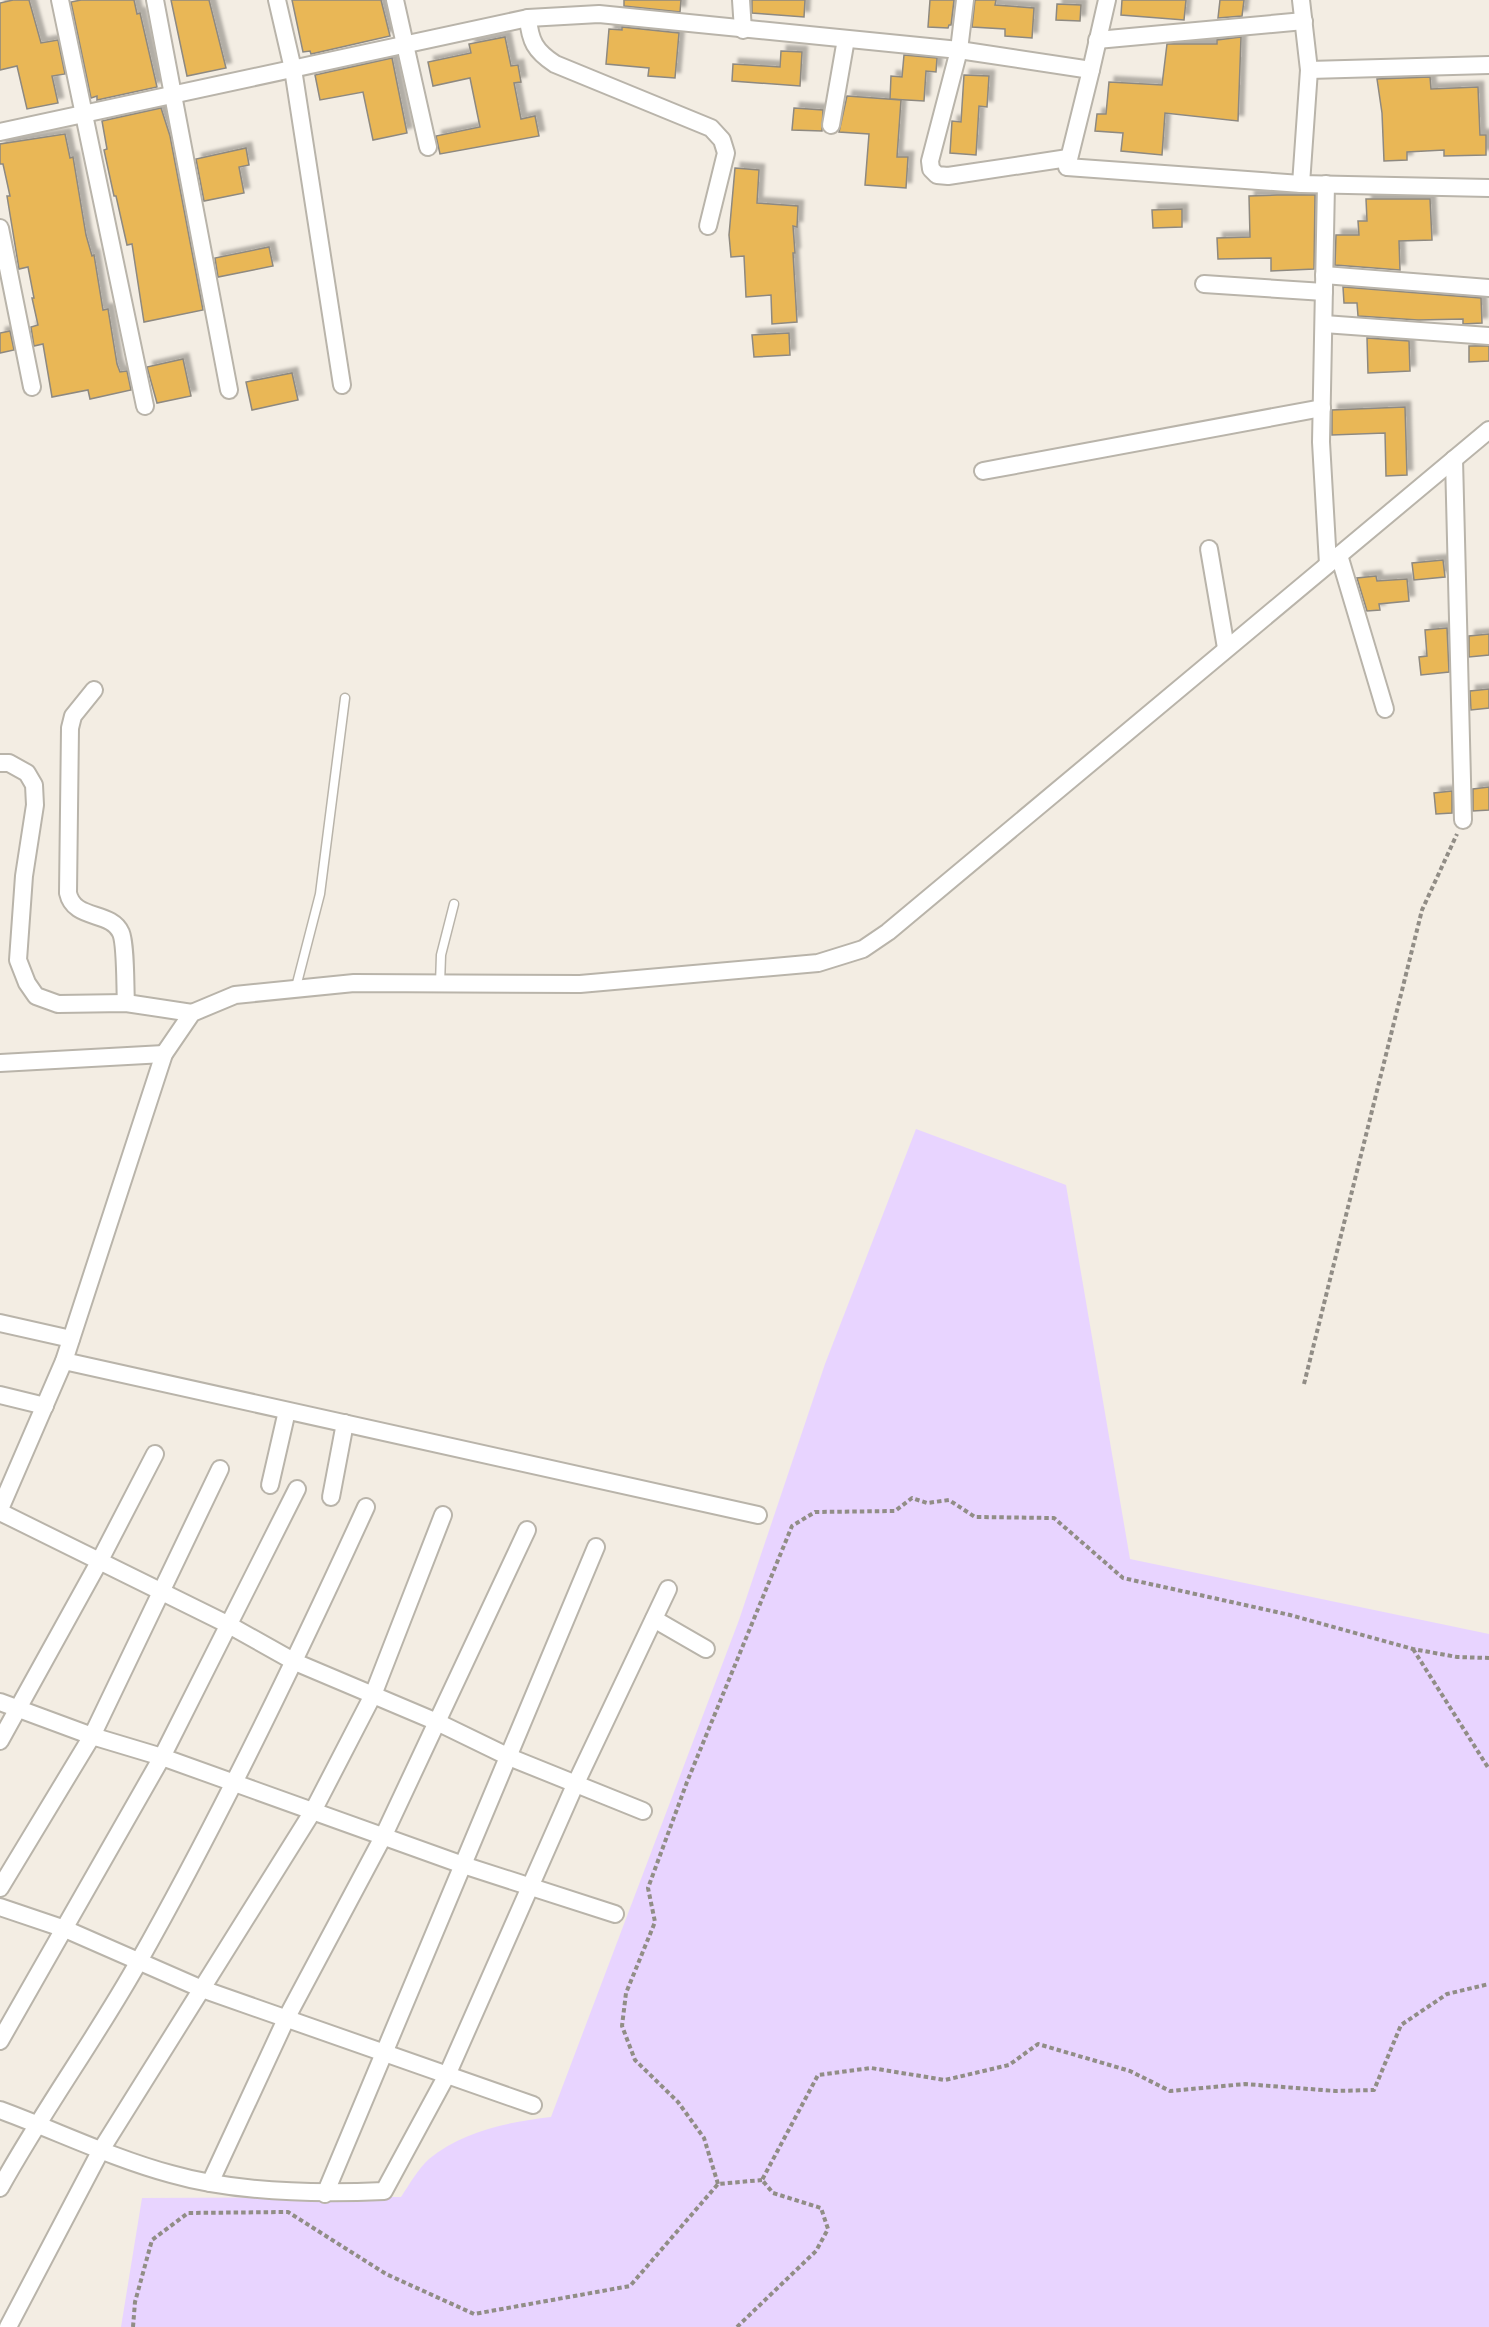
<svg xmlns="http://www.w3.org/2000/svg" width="1489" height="2327" viewBox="0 0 1489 2327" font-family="'Golos Text',sans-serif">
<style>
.green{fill:#e8d4ff}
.building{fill:#e9b757;stroke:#8e8980;stroke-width:1.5;filter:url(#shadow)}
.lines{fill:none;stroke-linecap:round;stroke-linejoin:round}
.lane-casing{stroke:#b9b4aa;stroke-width:11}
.street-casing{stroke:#b9b4aa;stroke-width:20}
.path{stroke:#918d86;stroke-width:4;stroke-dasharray:4.5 3;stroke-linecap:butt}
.lane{stroke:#fff;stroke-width:8}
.street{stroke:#fff;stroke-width:16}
</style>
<defs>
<filter id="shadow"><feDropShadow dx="5.5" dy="-5.5" stdDeviation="1.5" flood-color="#0004"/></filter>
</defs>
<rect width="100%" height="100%" fill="#f3ede3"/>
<path class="green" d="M916 1129 1066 1185 1130 1559 1489 1634V2327H121L142 2198 401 2197C409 2185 418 2169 429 2159 463 2131 508 2122 551 2117L739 1620 825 1364Z"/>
<g class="building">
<path d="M13 0H29L41 43 58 40 65 74 52 76 58 103 27 109 17 66 0 70V3Z"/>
<path d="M81 0H134L137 14 140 13 157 87 97 100V96L91 98 71 2Z"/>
<path d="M171 0H209L226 68 187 76Z"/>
<path d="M292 0H381L390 36 311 54 310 51 303 52Z"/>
<path d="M624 0H681L680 12 624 6Z"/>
<path d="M752 0H805L804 17 752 13Z"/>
<path d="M930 0H954L951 25H949L948 28 928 27Z"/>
<path d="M975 0H996L995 5 1034 8 1032 38 1005 36V29L972 27Z"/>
<path d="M1122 0H1186L1184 20 1121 15Z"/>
<path d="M1220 0H1244L1242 16 1218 18Z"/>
<path d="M1057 4 1081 5 1080 21 1056 20Z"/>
<path d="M622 27 679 33 675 78 648 76 649 68 606 64 609 29 622 30Z"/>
<path d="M505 37 511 66 518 65 521 82 514 83 521 119 535 116 539 136 440 154 436 136 480 127 470 78 433 86 428 62 471 53 469 44Z"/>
<path d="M1241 37 1238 121 1165 113 1162 155 1121 151 1123 133 1095 131 1097 114H1106L1109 82 1162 85 1167 44H1217V40Z"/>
<path d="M781 51 802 52 800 86 732 81 733 64 780 67Z"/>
<path d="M904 55 937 58 936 72 926 71 924 101 890 99 891 76 902 77Z"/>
<path d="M392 58 407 133 373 140 363 92 320 100 315 75Z"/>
<path d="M964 75 989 76 987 107 979 106 976 155 950 153 952 121 961 122Z"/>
<path d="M1430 77 1431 89 1478 87 1480 135H1486V155L1444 156V150L1407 152V160L1384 161 1382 113 1377 79Z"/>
<path d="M847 96 901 100 897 157H908L906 188 865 185 869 134 839 132Z"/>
<path d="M161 108 170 136 203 310 144 322 132 244 127 245 116 196H114L104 150 107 149 102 121Z"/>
<path d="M794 108 823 110 822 131 792 130Z"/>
<path d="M65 134 70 158 73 157 86 235 92 256 94 255 103 310 108 309 117 364 120 372 127 371 131 390 90 399 88 390 52 397 43 344 34 346 31 327 38 325 32 298H34L28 267 19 269 7 196H10L3 164H0V144Z"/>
<path d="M246 148 249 165 239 167 244 193 204 201 196 159Z"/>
<path d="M735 168 759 170 757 203 798 206 797 227 793 226 795 253H793L797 322 772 324 771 295 746 297 744 256 731 257 729 235Z"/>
<path d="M1277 195H1315L1314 269 1271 271V258L1218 259 1217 238 1250 237 1249 196Z"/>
<path d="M1366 199H1430L1432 240 1399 241 1400 270 1335 265 1336 235H1359L1358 221H1367Z"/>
<path d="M1182 209V227L1153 228 1152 210Z"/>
<path d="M269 247 273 266 218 277 215 258Z"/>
<path d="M1343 287 1481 298 1482 323 1463 324V319L1418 320 1358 316 1357 303H1344Z"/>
<path d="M10 331 14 350 0 353V333Z"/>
<path d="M789 333 790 355 754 357 752 335Z"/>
<path d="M1367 338 1409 341 1410 371 1368 373Z"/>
<path d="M1469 346H1489V361L1469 362Z"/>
<path d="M183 359 191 396 157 403 147 367Z"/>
<path d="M292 373 298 400 252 410 246 382Z"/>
<path d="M1405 407 1407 475 1386 476 1385 433 1332 435V410Z"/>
<path d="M1443 560 1445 577 1414 580 1412 563Z"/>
<path d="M1376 576 1377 581 1407 579 1409 601 1379 604 1380 610 1367 611 1357 578Z"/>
<path d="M1447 628 1449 672 1421 675 1419 657 1427 656 1425 630Z"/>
<path d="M1489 634V655L1469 657V636Z"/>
<path d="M1489 689V708L1471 710 1470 691Z"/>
<path d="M1489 787V810L1473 811V789Z"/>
<path d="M1452 791V813L1436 814 1434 793Z"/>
</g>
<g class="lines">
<defs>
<g id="lane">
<path d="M440 984 441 955 454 904"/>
<path d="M296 987 320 894 345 698"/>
</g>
<g id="street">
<path d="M60 0 145 406"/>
<path d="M155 0 229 390"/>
<path d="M277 0 293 69 342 385"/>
<path d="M395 0 428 147"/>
<path d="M741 0 743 30"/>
<path d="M965 0 959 50 930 161 931 169 937 175 948 176 1068 158"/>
<path d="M528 18C530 41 535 51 555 64L711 128 722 140 726 153 708 226"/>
<path d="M1097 40 1304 21"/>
<path d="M1091 70 1107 0"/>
<path d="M1309 70 1489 65"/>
<path d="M831 125 846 39"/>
<path d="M0 132 528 18 599 14 959 50 1091 70 1067 167 1301 184 1489 188"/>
<path d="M1301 184 1309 70 1301 0"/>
<path d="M1326 184 1321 442 1328 564"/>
<path d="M0 228 32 387"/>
<path d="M1324 275 1489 288"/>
<path d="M1204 284 1324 292"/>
<path d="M1324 324 1489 336"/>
<path d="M1454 459 1463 820"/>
<path d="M983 471 1322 408"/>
<path d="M1209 549 1226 648"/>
<path d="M1339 555 1385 709"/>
<path d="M94 690 73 716 70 728 68 893C74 921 111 910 121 933 126 945 125 988 126 1003"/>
<path d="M0 763H9L27 773 34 785 35 805 24 876 18 960 27 983 36 996 58 1004 126 1003 192 1013"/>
<path d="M0 1063 164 1054"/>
<path d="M0 1323 71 1339"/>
<path d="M64 1361 758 1515"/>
<path d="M0 1395 45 1406"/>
<path d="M270 1485 287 1411"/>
<path d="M331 1497 345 1423"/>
<path d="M0 1509 64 1361 164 1054 192 1013 235 995 354 983 580 984 818 963 863 949 888 932 1489 430"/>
<path d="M0 1512 229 1625 295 1662 437 1722 509 1757 643 1811"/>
<path d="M654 1619 706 1649"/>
<path d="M0 1702 92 1736 162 1757 463 1865 615 1914"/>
<path d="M0 1741 99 1562 155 1454"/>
<path d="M0 1888 92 1736 220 1469"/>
<path d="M0 1907 65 1929 202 1989 533 2105"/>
<path d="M0 2041 162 1757 297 1489"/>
<path d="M0 2110C57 2131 112 2158 171 2174 237 2193 316 2194 384 2191L448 2073 575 1785 668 1589"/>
<path d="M210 2183 287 2017 383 1837 527 1530"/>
<path d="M0 2188C43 2110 96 2038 139 1961 222 1814 296 1660 366 1507"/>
<path d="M325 2194 596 1547"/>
<path d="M8 2327 101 2150 313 1811 373 1695 443 1515"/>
</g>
</defs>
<use href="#lane" class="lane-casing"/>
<use href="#street" class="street-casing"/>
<g class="path">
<path d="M1304 1384 1422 910 1457 834"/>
<path d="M1413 1649 1489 1769"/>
<path d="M718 2184 704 2138 678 2102 635 2060 622 2026 626 1993 655 1922 648 1888 687 1782 792 1526 815 1512 895 1511 912 1498 927 1503 949 1500 975 1517 1054 1518 1123 1578 1290 1615 1413 1649 1457 1657 1489 1658"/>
<path d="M133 2327 135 2302 152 2240 188 2213 288 2212 386 2274 474 2314 630 2286 718 2184 762 2180"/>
<path d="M737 2327 816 2251 828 2229 821 2208 773 2193 762 2180 818 2075 871 2068 945 2080 1009 2065 1038 2044 1130 2071 1170 2091 1245 2084 1335 2091 1374 2090 1401 2025 1447 1994 1489 1984"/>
</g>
<use href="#lane" class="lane"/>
<use href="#street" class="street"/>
</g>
</svg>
